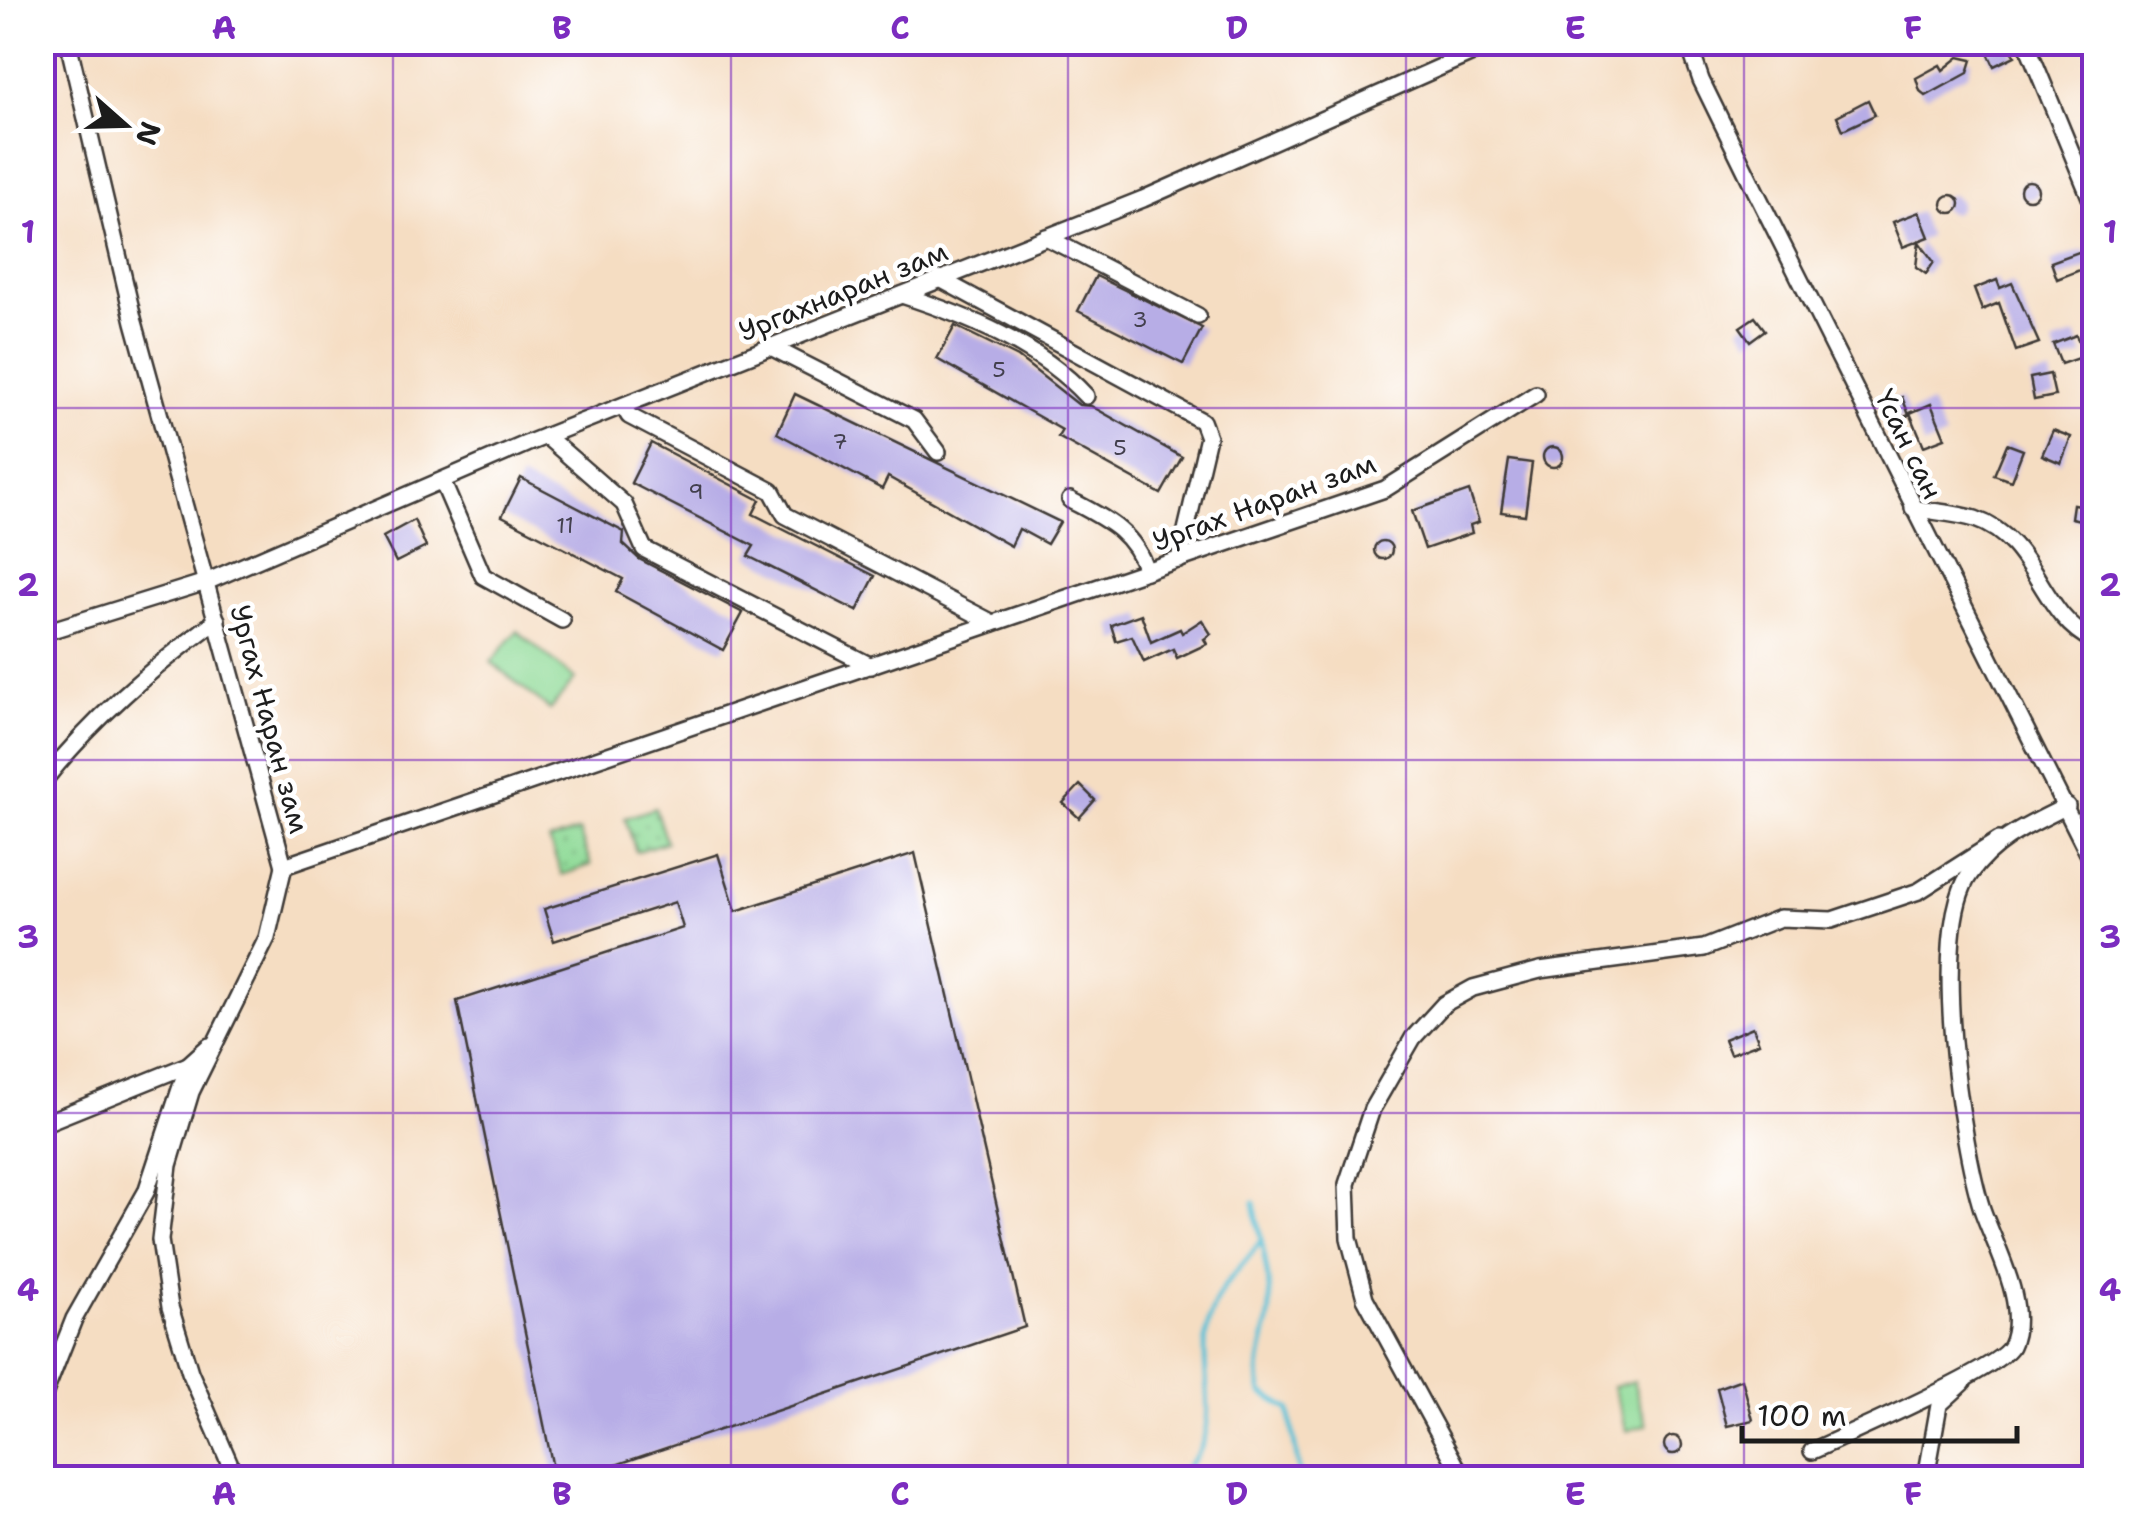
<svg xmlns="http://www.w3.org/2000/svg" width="2137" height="1521" viewBox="0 0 2137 1521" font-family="'Shantell Sans',sans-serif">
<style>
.grass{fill:url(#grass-dots);stroke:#557b59;stroke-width:2.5}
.garden{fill:#8eda96;stroke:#557b59;stroke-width:2.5}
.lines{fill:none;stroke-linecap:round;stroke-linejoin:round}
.stream{stroke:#5ac1d7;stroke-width:5}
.building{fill:#b7ade6}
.street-casing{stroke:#3d3935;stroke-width:20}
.street{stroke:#fff;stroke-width:15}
.grid{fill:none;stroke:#7b2cbf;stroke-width:2.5;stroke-opacity:0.55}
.labels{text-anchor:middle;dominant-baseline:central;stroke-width:9;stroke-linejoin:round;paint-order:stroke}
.number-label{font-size:22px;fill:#43404e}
.street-label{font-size:28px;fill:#1c1c1c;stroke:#fff}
.neatline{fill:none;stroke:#7b2cbf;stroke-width:4}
.grid-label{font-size:32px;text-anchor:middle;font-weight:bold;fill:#7b2cbf}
</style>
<defs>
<pattern id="grass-dots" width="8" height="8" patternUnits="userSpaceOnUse" patternTransform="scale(2.5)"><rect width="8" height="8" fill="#8eda96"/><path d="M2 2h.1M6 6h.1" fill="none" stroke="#7aba81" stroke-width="1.8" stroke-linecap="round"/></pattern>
</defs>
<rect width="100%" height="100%" fill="#fff"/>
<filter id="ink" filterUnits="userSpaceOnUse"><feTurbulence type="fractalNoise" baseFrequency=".01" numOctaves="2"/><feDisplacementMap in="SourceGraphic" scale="20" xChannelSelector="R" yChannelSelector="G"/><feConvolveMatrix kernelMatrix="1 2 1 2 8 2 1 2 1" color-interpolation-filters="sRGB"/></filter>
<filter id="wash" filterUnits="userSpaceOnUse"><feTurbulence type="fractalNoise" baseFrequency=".0048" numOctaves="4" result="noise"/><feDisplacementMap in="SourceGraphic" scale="40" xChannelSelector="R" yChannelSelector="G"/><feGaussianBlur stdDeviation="2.25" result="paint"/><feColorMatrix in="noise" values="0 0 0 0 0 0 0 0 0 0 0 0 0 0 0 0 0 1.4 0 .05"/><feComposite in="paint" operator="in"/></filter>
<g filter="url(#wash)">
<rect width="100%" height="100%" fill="#f5ddc2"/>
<g class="grass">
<path d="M655 808 666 842 636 852 625 818Z"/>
<path d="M579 831 591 865 562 875 549 841Z"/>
</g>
<g class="garden">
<path d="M517 631 575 679 550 710 491 662Z"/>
<path d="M1633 1381 1647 1425 1627 1431 1613 1387Z"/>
</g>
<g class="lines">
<g class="stream">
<path d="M1254 1202C1259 1234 1268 1266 1270 1298 1272 1332 1252 1361 1262 1393L1289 1409 1300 1478"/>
<path d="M1178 1478C1185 1468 1197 1458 1201 1447 1218 1406 1195 1357 1211 1314 1223 1278 1240 1272 1259 1243"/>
</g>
</g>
<g id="blocks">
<g class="building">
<path d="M2008 42 2015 56 1994 66 1987 51Z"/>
<path d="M1959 57 1972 60 1968 73 1926 96 1920 91 1916 78 1940 65 1943 70Z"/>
<path d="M1868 100 1875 115 1843 130 1837 116Z"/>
<circle cx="2029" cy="190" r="9"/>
<circle cx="1951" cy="204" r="9"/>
<path d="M1919 212 1929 237 1903 247 1893 222Z"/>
<path d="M1919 242 1934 262 1926 274 1916 267Z"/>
<path d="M2084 250 2090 266 2057 279 2051 262Z"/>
<path d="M1096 276 1202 328 1183 364 1078 311Z"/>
<path d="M1997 280 2000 288 2012 283 2039 343 2016 351 1999 303 1982 310 1974 289Z"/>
<path d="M1755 317 1765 330 1750 341 1740 327Z"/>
<path d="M955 326 1018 357 1079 405 1091 406 1182 457 1161 494 1058 437 1062 430 937 359Z"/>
<path d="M2076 335 2084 356 2061 364 2053 344Z"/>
<path d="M2050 374 2055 396 2034 400 2030 378Z"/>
<path d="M795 394 1060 522 1047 544 1019 529 1011 546 888 477 882 489 777 433Z"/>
<path d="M1902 397 1909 415 1894 421 1887 402Z"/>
<path d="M1931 404 1945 438 1924 446 1910 413Z"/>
<path d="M2053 430 2071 437 2061 463 2042 455Z"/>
<path d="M651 443 760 500 753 514 875 576 857 611 748 556 754 546 631 483Z"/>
<path d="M2007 444 2023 450 2011 481 1994 475Z"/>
<circle cx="1553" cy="457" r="10"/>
<path d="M1509 460 1532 463 1525 515 1501 512Z"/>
<path d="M2094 470V517L2090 522 2071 518 2073 504 2080 505Z"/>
<path d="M521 478 624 532 623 544 639 559 743 613 723 650 616 592 623 579 502 516Z"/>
<path d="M1469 491 1479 522 1470 525 1472 533 1425 549 1412 511Z"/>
<path d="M414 520 426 547 396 562 383 537Z"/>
<circle cx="1383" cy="550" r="9"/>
<path d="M1141 614 1151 642 1180 629 1182 633 1202 620 1211 634 1204 639 1207 644 1177 658 1173 649 1144 662 1132 636 1116 641 1111 625Z"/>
<path d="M1080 785 1095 800 1079 818 1063 803Z"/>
<path d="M915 853 1025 1327 577 1478H555L457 1001 683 928 675 902 554 941 544 909 718 854 736 911Z"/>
<path d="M1753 1027 1759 1043 1730 1054 1724 1039Z"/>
<path d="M1742 1379 1753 1420 1727 1426 1717 1388Z"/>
<circle cx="1673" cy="1445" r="9"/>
</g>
</g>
</g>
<g filter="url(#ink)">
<use href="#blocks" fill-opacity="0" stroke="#3d3935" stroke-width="2.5"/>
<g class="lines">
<defs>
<g id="street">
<path d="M68 42 134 322 284 866 1385 489 1536 394"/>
<path d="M1688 42 1701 80 1752 184 2094 865"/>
<path d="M2026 42 2094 207"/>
<path d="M1046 237 1198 316"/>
<path d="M940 279 1202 421 1208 437 1179 560"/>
<path d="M902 295C967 316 1039 345 1086 396"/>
<path d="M771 347 914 420 938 452"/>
<path d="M623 406 629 416 772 491 785 515 993 623"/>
<path d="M546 436 624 504 644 549 871 666"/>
<path d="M443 483 483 576 562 620"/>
<path d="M1070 500C1104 518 1134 531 1146 571"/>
<path d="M1913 508C1933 512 1956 513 1975 519 2037 540 2039 615 2094 641"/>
<path d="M42 633 206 582 526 444 1143 199 1497 42"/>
<path d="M42 783C92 719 152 668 217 620"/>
<path d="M42 1124 188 1065"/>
<path d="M42 1400 74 1319 146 1192 188 1065 209 1046"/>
<path d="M1812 1451C1844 1436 2000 1369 2011 1346 2030 1306 1995 1247 1982 1209 1961 1144 1929 930 1970 874 1995 839 2029 825 2067 806"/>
<path d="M236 1478 190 1372 170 1307 160 1240 169 1165 191 1092 267 938 284 866"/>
<path d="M1463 1478 1365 1298 1349 1238 1347 1184 1372 1109 1413 1038 1444 1004 1473 988 1540 970 1704 948 1780 918 1832 920 1919 891 1999 840"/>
<path d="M1926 1478 1939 1405 1963 1383"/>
</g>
</defs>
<use href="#street" class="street-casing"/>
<use href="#street" class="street"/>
</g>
</g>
<path class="grid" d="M393 42V1478M731 42V1478M1068 42V1478M1406 42V1478M1744 42V1478M42 408H2094M42 760H2094M42 1113H2094"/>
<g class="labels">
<g class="number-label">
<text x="1140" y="319">3</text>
<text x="999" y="369">5</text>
<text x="840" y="441">7</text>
<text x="1120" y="447">5</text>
<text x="696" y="491">9</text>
<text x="565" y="525">11</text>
</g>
<g class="street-label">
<text transform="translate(843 291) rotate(-22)">Ургахнаран зам</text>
<text transform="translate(1909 444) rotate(64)">Үсан сан</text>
<text transform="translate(1264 502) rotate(-20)">Ургах Наран зам</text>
<text transform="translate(270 719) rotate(75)">Ургах Наран зам</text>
</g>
</g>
<rect width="2137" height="1521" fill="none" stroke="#fff" stroke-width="110"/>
<g transform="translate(125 125) rotate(110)" stroke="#ffffff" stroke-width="8" paint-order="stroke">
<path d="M0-8L18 38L0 25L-18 38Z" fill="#1c1c1c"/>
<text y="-15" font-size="28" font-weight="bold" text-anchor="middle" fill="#1c1c1c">N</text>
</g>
<path d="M1742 1426v15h275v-15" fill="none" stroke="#1c1c1c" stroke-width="5"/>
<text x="1757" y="1426" font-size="30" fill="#1c1c1c" stroke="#ffffff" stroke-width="8" paint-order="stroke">100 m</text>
<rect x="55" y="55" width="2027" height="1411" class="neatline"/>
<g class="grid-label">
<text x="224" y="39">A</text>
<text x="562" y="39">B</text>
<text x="900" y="39">C</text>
<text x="1237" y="39">D</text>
<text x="1575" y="39">E</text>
<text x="1913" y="39">F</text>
<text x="28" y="243">1</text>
<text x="2110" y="243">1</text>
<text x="28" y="596">2</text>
<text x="2110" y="596">2</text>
<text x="28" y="948">3</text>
<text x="2110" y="948">3</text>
<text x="28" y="1301">4</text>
<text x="2110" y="1301">4</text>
<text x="224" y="1505">A</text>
<text x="562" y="1505">B</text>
<text x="900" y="1505">C</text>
<text x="1237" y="1505">D</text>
<text x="1575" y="1505">E</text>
<text x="1913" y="1505">F</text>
</g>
</svg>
